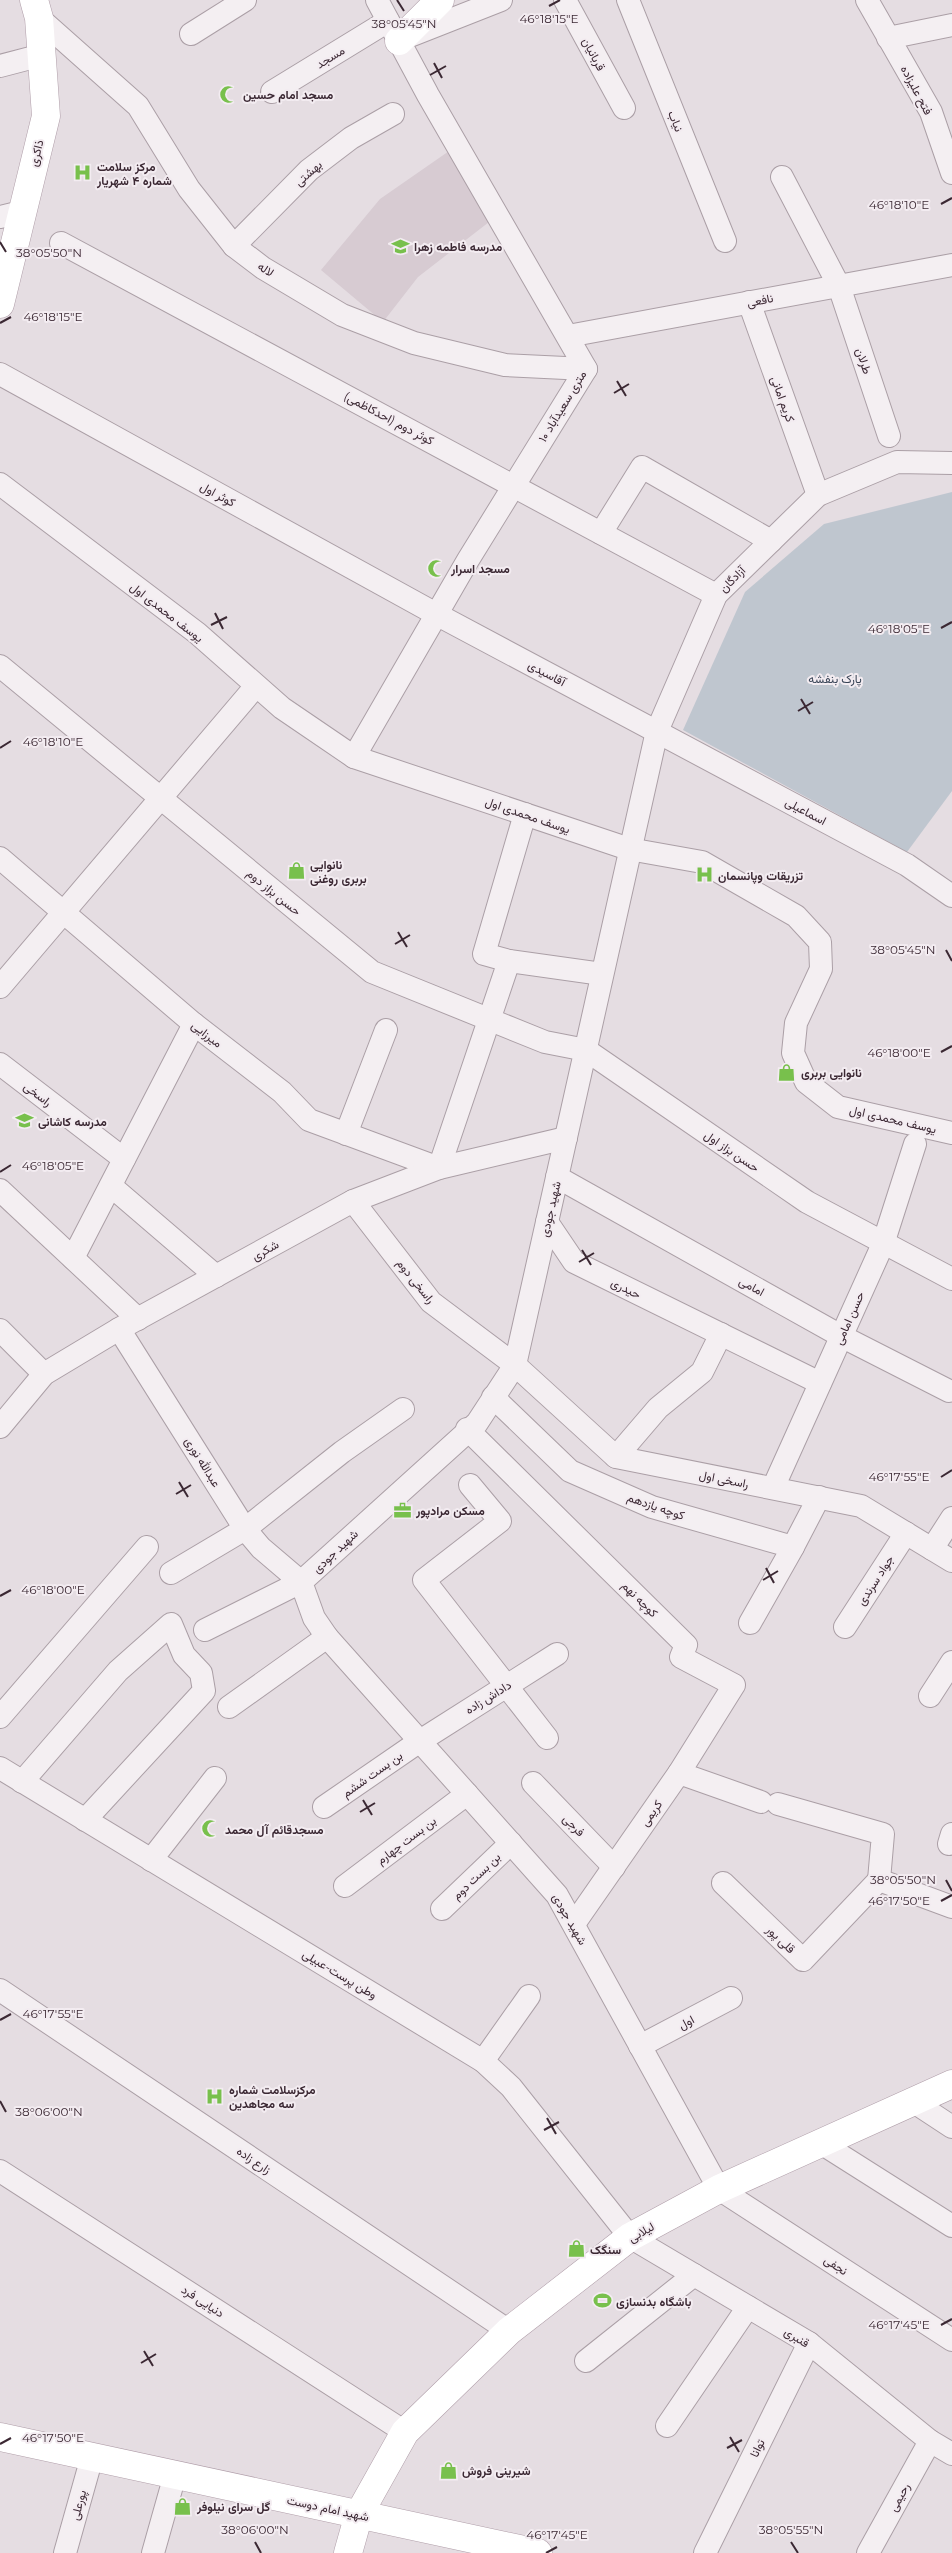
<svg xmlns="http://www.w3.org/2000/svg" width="952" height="2553" viewBox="0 0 952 2553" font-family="Montserrat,Vazirmatn,sans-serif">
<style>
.built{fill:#d7cbd2}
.green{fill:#bfc6cf}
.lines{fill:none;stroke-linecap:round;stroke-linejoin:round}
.minor-casing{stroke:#ab9fa6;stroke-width:24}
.major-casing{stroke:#b09ea9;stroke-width:29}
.minor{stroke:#f4eff2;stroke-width:22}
.major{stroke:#fff;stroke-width:28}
.ticks{fill:none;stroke:#3b2833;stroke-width:2}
.labels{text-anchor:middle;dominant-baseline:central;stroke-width:4;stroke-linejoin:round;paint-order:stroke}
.street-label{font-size:12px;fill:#3b2833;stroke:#f3ecf1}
.poi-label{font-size:12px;font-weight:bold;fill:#3b2833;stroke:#f3ecf1;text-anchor:start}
.park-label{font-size:12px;fill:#374355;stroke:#f3ecf1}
.ticks-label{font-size:12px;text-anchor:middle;fill:#3b2833;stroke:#f3ecf1;stroke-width:4;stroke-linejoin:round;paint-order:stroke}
</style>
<rect width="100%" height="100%" fill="#e5dde2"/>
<path class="built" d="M452 149 489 222 418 277 383 322 321 270 380 199Z"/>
<path class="green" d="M952 492V791L907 852 683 730 745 592 824 524Z"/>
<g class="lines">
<defs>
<g id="minor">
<path d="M565 0 624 108"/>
<path d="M628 0 725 241"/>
<path d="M867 0 931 112 952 173"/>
<path d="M39 18 138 106 189 189 234 246 263 268 342 315 414 343 505 365 586 369"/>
<path d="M191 34 245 0"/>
<path d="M407 37 501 0"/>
<path d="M888 38 952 25"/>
<path d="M0 66 42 55"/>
<path d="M272 92 388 21"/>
<path d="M782 177 839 286 889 436"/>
<path d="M0 217 21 212"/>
<path d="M61 243 716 595"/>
<path d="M234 246 309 170 351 138 393 114"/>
<path d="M749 302 818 495"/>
<path d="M568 336 952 265"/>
<path d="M0 374 436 614 907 865 952 896"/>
<path d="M952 463 897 462 818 495 716 595 657 731 515 1365 477 1423 301 1582 314 1618 327 1637 557 1895 719 2189 952 2340"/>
<path d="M0 484 197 633 282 708 354 757 629 849 702 862 796 916 820 942 821 969 796 1023 793 1053 806 1082 838 1107 952 1133"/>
<path d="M601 533 642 467 771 541"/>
<path d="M0 666 372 972 545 1042 586 1050 807 1202 952 1279"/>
<path d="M354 757 468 560 586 369 428 95 377 0"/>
<path d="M0 858 194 1024 282 1092 309 1120 439 1168 509 961 484 954 525 814"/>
<path d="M509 961 602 974"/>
<path d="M0 987 256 686"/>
<path d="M0 1064 124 1159"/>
<path d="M346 1134 386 1030"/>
<path d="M557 1177 841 1336 949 1391"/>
<path d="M111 1186 216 1276"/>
<path d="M0 1190 138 1319"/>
<path d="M353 1201 431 1302 515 1365 616 1457 861 1506 952 1561"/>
<path d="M547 1222 574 1262 820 1383"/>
<path d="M73 1258 194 1024"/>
<path d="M119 1329 245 1529 261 1548 301 1582 205 1630"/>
<path d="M0 1330 44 1374"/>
<path d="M493 1397 570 1471 652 1507 793 1547 819 1497"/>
<path d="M0 1427 44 1374 119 1329 353 1201 439 1168 566 1138"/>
<path d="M467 1429 686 1645 681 1657 734 1685 679 1773"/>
<path d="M616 1457 658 1408 702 1372 721 1334"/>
<path d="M470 1485 500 1521 424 1580 547 1738"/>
<path d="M773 1488 883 1244 915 1144"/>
<path d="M932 1549 952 1518"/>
<path d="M171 1573 245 1529 342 1452 403 1409"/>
<path d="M750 1623 793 1547"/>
<path d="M845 1627 906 1533"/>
<path d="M930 1696 952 1662"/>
<path d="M229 1707 327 1637"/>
<path d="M0 1717 147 1547"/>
<path d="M0 1768 483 2061 511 2087 630 2237 809 2343 930 2441 952 2454"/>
<path d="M22 1782 118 1671 171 1624 184 1655 201 1673 204 1691 85 1820"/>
<path d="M533 1783 614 1867"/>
<path d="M778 1804 883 1834 879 1880 952 1907"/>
<path d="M324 1807 420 1741 557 1654"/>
<path d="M949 1844 952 1834"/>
<path d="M151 1860 215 1778"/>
<path d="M723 1883 803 1960 879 1880"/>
<path d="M345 1886 467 1794"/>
<path d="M442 1909 511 1843"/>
<path d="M574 1924 679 1773 761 1802"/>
<path d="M0 1990 509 2331"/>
<path d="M640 2046 731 1998"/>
<path d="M483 2061 529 1996"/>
<path d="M914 2102 952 2127"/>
<path d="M821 2143 952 2226"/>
<path d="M0 2171 405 2432"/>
<path d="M586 2361 694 2275"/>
<path d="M667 2426 748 2307"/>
<path d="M65 2553 92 2457"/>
<path d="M153 2553 175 2475"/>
<path d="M705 2553 809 2343"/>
<path d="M868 2553 930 2441"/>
</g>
<g id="major">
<path d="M399 41 440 0"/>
<path d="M0 304 46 116 39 18 34 0"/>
<path d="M0 2437 538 2553"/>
<path d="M348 2553 359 2514 405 2432 509 2331 630 2237 719 2189 952 2084"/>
</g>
</defs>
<use href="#minor" class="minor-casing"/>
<use href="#major" class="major-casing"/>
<use href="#minor" class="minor"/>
<use href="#major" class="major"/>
</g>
<path class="ticks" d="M397 0 404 11M549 6 560 0M434 63 442 78M430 75 446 66M941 204 952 198M0 242 6 252M0 323 11 317M617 381 626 396M614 393 629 384M215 613 223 629M211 625 227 617M941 628 952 622M801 699 810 714M798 711 813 702M0 748 11 741M398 932 407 947M395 944 410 935M946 950 952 961M941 1052 952 1046M0 1172 11 1165M582 1250 591 1265M579 1262 594 1253M941 1477 952 1470M179 1482 188 1497M176 1494 191 1485M766 1568 774 1583M763 1580 778 1571M0 1596 11 1590M363 1800 372 1815M360 1812 375 1803M946 1880 952 1891M941 1901 952 1895M0 2020 11 2014M0 2101 6 2112M547 2118 556 2134M544 2130 559 2122M941 2325 952 2319M144 2351 153 2366M141 2363 156 2354M730 2437 739 2452M0 2444 11 2438M727 2448 742 2440M255 2542 261 2553M791 2542 798 2553M546 2553 557 2547"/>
<defs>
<symbol id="mosque-bare" viewBox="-9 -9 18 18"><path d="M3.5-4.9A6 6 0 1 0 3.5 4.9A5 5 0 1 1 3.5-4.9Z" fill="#78c04c" stroke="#f3ecf1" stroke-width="2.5" paint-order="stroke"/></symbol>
<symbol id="hospital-bare" viewBox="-9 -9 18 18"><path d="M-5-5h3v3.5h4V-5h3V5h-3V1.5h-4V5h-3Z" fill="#78c04c" stroke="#f3ecf1" stroke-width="2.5" paint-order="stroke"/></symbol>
<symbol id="school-bare" viewBox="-9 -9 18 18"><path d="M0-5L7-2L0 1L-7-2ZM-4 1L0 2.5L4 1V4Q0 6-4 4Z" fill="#78c04c" stroke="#f3ecf1" stroke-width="2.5" paint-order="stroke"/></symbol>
<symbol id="shop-bare" viewBox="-9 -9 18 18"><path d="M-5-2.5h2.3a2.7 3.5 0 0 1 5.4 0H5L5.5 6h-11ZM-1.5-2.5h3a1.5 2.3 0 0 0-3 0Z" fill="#78c04c" stroke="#f3ecf1" stroke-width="2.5" paint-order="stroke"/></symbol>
<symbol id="office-bare" viewBox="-9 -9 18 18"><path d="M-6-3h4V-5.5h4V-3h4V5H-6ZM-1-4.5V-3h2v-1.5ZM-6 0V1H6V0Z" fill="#78c04c" stroke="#f3ecf1" stroke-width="2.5" paint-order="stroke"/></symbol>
<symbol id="stadium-bare" viewBox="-9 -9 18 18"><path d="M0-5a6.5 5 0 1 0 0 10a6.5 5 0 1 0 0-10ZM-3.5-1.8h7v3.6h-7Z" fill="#78c04c" stroke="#f3ecf1" stroke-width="2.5" paint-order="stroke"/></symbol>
</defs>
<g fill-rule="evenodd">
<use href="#mosque-bare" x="216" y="82" width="25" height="25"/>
<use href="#hospital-bare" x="70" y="160" width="25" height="25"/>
<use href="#school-bare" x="388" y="234" width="25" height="25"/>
<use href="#mosque-bare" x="424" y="556" width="25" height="25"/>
<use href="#shop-bare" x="284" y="858" width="25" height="25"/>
<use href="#hospital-bare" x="692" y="862" width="25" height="25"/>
<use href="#shop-bare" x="774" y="1060" width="25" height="25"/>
<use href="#school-bare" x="12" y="1108" width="25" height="25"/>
<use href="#office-bare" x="390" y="1498" width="25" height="25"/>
<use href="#mosque-bare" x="198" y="1816" width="25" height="25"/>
<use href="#hospital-bare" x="202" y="2084" width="25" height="25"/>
<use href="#shop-bare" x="564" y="2236" width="25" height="25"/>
<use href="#stadium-bare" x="590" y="2288" width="25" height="25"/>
<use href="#shop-bare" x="436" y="2458" width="25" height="25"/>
<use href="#shop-bare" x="170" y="2494" width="25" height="25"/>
</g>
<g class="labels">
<g class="street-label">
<text transform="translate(594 54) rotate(62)">قربانیان</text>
<text transform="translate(330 57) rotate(-32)">مسجد</text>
<text transform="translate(917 90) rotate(62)">فتح علیزاده</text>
<text transform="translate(676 121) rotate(68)">نیاب</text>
<text transform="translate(36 153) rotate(-76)">ذاکری</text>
<text transform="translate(308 173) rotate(-41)">بهشتی</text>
<text transform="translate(266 269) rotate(33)">لاله</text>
<text transform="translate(760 300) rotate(-11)">نافعی</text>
<text transform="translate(864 361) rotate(72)">طرلان</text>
<text transform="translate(783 399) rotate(70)">کریم امانی</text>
<text transform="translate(562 406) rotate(-59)">۱۰ متری سعیدآباد</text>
<text transform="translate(389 418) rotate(28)">کوثر دوم (احدکاظمی)</text>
<text transform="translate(218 494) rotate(29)">کوثر اول</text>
<text transform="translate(732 579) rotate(-45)">آزادگان</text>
<text transform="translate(167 612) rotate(38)">یوسف محمدی اول</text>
<text transform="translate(547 673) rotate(28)">آقاسیدی</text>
<text transform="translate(806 811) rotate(28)">اسماعیلی</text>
<text transform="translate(528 815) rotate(19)">یوسف محمدی اول</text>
<text transform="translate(274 892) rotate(39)">حسن بزاز دوم</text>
<text transform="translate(207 1034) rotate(38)">میرزایی</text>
<text transform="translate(38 1094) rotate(37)">راسخی</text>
<text transform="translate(893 1119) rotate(13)">یوسف محمدی اول</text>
<text transform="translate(732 1151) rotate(34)">حسن بزاز اول</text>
<text transform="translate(550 1209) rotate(-77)">شهید جودی</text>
<text transform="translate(265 1250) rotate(-29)">شکری</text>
<text transform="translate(416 1281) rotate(51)">راسخی دوم</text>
<text transform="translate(752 1286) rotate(29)">امامی</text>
<text transform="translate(626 1288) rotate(26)">حیدری</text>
<text transform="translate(849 1318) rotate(-66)">حسن امامی</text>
<text transform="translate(203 1462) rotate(58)">عبدالله نوری</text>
<text transform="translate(724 1479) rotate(11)">راسخی اول</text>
<text transform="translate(656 1506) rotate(19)">کوچه یازدهم</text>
<text transform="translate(335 1551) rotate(-43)">شهید جودی</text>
<text transform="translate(875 1580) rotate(-57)">جواد سرندی</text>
<text transform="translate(640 1599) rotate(45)">کوچه نهم</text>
<text transform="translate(488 1697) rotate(-32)">داداش زاده</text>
<text transform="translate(372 1774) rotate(-35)">بن بست ششم</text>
<text transform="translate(651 1813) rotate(-55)">کریمی</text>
<text transform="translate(574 1825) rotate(46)">فرجی</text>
<text transform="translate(406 1840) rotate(-37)">بن بست چهارم</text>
<text transform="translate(476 1876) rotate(-44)">بن بست دوم</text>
<text transform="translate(570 1919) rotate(60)">شهید جودی</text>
<text transform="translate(781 1939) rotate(44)">قلی پور</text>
<text transform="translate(340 1974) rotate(31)">وطن پرست-عبیلی</text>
<text transform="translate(686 2022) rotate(-28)">اول</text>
<text transform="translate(254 2160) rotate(34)">زارع زاده</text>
<text transform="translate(641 2232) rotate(-30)">لیلابی</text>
<text transform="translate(836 2265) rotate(33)">نجفی</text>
<text transform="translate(203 2301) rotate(33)">دنیایی فرد</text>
<text transform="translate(797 2337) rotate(32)">قنبری</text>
<text transform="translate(757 2448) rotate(-64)">توانا</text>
<text transform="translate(899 2497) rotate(-61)">رحیمی</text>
<text transform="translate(78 2505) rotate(-75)">پورعلی</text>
<text transform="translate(328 2508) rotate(12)">شهید امام دوست</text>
</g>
<g class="poi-label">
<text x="243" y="94">مسجد امام حسین</text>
<text x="97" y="166">مرکز سلامت<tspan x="97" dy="14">شماره ۴ شهریار</tspan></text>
<text x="414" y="246">مدرسه فاطمه زهرا</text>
<text x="451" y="568">مسجد اسرار</text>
<text x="310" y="864">نانوایی<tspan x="310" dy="14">بربری روغنی</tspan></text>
<text x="718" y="875">تزریقات وپانسمان</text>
<text x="801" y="1072">نانوایی بربری</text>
<text x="38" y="1121">مدرسه کاشانی</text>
<text x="416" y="1510">مسکن مرادپور</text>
<text x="225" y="1829">مسجدقائم آل محمد</text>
<text x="229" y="2089">مرکزسلامت شماره<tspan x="229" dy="14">سه مجاهدین</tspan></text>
<text x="590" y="2249">سنگک</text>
<text x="616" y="2301">باشگاه بدنسازی</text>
<text x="462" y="2470">شیرینی فروش</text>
<text x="197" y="2506">گل سرای نیلوفر</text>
</g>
<g class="park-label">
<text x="835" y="678">پارک بنفشه</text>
</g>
</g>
<g class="ticks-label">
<text x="549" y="23">46°18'15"E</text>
<text x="404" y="28">38°05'45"N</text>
<text x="899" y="209">46°18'10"E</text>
<text x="49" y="257">38°05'50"N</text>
<text x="53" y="321">46°18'15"E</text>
<text x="899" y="633">46°18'05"E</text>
<text x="53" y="746">46°18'10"E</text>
<text x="903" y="954">38°05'45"N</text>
<text x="899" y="1057">46°18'00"E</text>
<text x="53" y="1170">46°18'05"E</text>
<text x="899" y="1481">46°17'55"E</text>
<text x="53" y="1594">46°18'00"E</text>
<text x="903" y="1884">38°05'50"N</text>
<text x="899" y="1905">46°17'50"E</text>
<text x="53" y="2018">46°17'55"E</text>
<text x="49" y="2116">38°06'00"N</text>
<text x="899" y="2329">46°17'45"E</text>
<text x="53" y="2442">46°17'50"E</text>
<text x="255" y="2534">38°06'00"N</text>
<text x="791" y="2534">38°05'55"N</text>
<text x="557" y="2539">46°17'45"E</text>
</g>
</svg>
